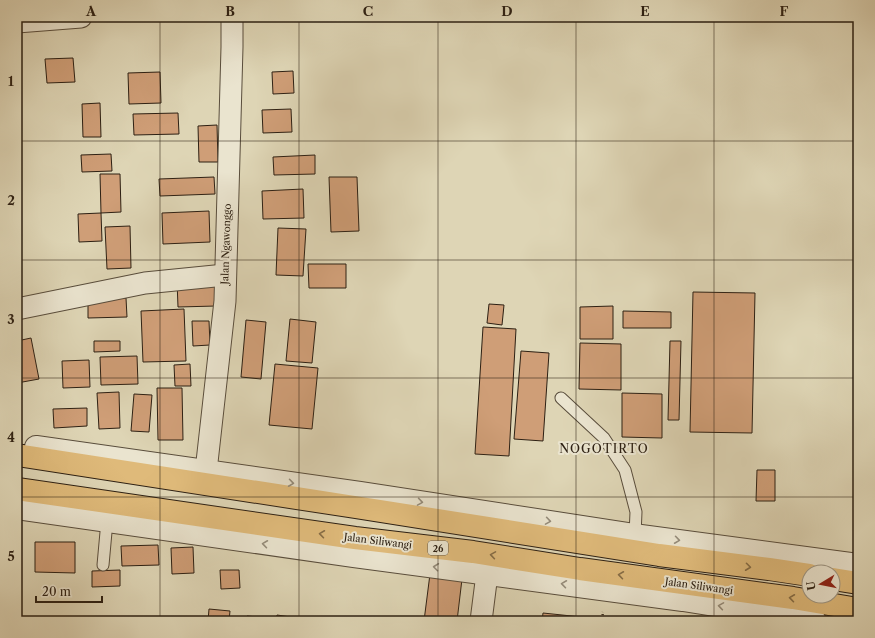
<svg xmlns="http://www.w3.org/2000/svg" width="875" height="638" viewBox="0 0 875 638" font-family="'Libre Caslon Text',serif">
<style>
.building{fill:#cf9e77;stroke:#2d2013}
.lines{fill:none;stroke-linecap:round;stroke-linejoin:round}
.service-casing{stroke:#594d3c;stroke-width:13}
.minor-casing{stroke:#594d3c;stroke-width:23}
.tertiary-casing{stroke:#594d3c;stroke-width:24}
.trunk-casing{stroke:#2d2013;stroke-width:24}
.path{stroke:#2d2013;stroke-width:2.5;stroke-dasharray:1 2;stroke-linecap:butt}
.service{stroke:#eae4cf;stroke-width:11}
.minor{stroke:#eae4cf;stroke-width:21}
.tertiary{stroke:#eae4cf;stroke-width:22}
.trunk{stroke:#dfba7a;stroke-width:22}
.oneway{stroke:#958c7a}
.oneway2{stroke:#866d46}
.grid{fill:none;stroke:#2d2013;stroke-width:1;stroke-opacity:0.55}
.labels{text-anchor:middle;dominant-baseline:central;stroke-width:4;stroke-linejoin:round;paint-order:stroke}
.shield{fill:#eae4cf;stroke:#665b4b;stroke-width:1}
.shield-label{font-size:9px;font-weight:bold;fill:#2d2013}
.street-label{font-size:10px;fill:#2d2013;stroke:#eae4cf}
.quarter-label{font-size:12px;letter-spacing:1px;fill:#2d2013;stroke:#eae4cf}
.neatline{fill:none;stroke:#2d2013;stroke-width:1.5}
.grid-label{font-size:13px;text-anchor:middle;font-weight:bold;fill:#2d2013}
</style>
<rect width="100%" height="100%" fill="#ded5b5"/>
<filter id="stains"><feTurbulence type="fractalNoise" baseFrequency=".005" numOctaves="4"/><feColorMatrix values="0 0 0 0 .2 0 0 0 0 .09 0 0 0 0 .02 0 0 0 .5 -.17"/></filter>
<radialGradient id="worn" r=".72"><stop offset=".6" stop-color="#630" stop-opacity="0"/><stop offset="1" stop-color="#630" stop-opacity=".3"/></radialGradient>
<g class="building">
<path d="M73 58 75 82 47 83 45 59Z"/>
<path d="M293 71 294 93 273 94 272 72Z"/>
<path d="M160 72 161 103 129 104 128 73Z"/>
<path d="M100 103 101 137H83L82 104Z"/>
<path d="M291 109 292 132 263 133 262 110Z"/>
<path d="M178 113 179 134 134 135 133 114Z"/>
<path d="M217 125 218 162H199L198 126Z"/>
<path d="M111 154 112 171 82 172 81 155Z"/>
<path d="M315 155V174L274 175 273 157Z"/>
<path d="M100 174H120L121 212 101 213Z"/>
<path d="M214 177 215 194 160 196 159 179Z"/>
<path d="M329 177H357L359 231 331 232Z"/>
<path d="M303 189 304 218 263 219 262 191Z"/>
<path d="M209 211 210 242 163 244 162 213Z"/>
<path d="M101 213 102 241 79 242 78 214Z"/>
<path d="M130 226 131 268 107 269 105 227Z"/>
<path d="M278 228 306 229 303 276 276 275Z"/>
<path d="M308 264H346V288H309Z"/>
<path d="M215 279 216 306 178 307 177 281Z"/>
<path d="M693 292 755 293 752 433 690 432Z"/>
<path d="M126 298 127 317 88 318V299Z"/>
<path d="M489 304 504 305 502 325 487 323Z"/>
<path d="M613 306V339H580V307Z"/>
<path d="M184 309 186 361 143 362 141 311Z"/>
<path d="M623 311 671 312V328H623Z"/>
<path d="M290 319 316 322 312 363 286 361Z"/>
<path d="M246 320 266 322 261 379 241 377Z"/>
<path d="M192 321H209L210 345 193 346Z"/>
<path d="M483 327 516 329 509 456 475 454Z"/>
<path d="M31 338 39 379 17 383V341Z"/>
<path d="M94 341H120V351L94 352Z"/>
<path d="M670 341H681L679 420H668Z"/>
<path d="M580 343 621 344V390L579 389Z"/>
<path d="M521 351 549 353 543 441 514 439Z"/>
<path d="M137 356 138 384 101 385 100 357Z"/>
<path d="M89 360 90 387 63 388 62 361Z"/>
<path d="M190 364 191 386H175L174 365Z"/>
<path d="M275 364 318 368 312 429 269 425Z"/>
<path d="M157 388H182L183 440H158Z"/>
<path d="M119 392 120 428 99 429 97 393Z"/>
<path d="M622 393 662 394V438L622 437Z"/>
<path d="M134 394 152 395 149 432 131 431Z"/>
<path d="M87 408V426L54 428 53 409Z"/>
<path d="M757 470H775V501H756Z"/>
<path d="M35 542H75V573L35 572Z"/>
<path d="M158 545 159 565 122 566 121 546Z"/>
<path d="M193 547 194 573 172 574 171 548Z"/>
<path d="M120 570V586L92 587V571Z"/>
<path d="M220 570H239L240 588 221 589Z"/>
<path d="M430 574 462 579 457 621H424Z"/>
<path d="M209 609 230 611 229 621H208Z"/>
<path d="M543 613 581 617V621H542Z"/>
<path d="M277 615 318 621H276Z"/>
<path d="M247 616 268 618V621H247Z"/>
</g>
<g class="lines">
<defs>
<g id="service">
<path d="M561 398 604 438 625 470 636 512 635 535"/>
<path d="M103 565 107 521"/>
</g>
<g id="minor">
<path d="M17 22 81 17"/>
<path d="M17 309 145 283 225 275"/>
<path d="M206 471 225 301 232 47V17"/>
<path d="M481 621 487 574"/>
</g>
<g id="tertiary">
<path d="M36 447 360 493 635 535 858 565"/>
<path d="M17 508 354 556 683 600 815 621"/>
</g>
<g id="trunk">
<path d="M17 455 355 507 659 555 769 569 809 575"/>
<path d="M17 489 355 538 473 552 580 569 793 598 858 609"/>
<path d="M833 579 858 583"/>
</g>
</defs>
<use href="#service" class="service-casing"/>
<use href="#minor" class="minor-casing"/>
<use href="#tertiary" class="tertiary-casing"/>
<use href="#trunk" class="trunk-casing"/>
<path class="path" d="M602 621 603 612"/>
<use href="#service" class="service"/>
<use href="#minor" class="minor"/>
<use href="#tertiary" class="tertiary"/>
<use href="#trunk" class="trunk"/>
</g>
<defs><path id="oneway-chevron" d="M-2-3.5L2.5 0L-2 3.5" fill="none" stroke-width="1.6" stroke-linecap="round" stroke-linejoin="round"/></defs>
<g class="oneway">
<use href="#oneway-chevron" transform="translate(291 483) rotate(8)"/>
<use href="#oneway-chevron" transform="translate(420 502) rotate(9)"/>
<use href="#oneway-chevron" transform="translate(548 521) rotate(9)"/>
<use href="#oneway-chevron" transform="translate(677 540) rotate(8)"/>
<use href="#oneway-chevron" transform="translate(265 544) rotate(-172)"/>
<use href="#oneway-chevron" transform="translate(436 567) rotate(-173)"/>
<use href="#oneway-chevron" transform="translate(564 584) rotate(-172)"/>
<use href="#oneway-chevron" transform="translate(721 606) rotate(-171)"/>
</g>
<g class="oneway2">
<use href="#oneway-chevron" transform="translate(322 534) rotate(-172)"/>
<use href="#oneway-chevron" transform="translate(493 555) rotate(-171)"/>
<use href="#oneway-chevron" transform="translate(748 567) rotate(7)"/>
<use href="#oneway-chevron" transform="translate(621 575) rotate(-172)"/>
<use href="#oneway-chevron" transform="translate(792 598) rotate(-172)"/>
</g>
<path class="grid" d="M160 17V621M299 17V621M438 17V621M576 17V621M714 17V621M17 141H858M17 260H858M17 378H858M17 497H858"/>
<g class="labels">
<rect class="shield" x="428" y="541" width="20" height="14" rx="3"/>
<g class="shield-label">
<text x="438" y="548">26</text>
</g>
<g class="street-label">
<text transform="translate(226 244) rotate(-88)">Jalan Ngawonggo</text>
<text transform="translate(378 541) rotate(7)">Jalan Siliwangi</text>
<text transform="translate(699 586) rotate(8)">Jalan Siliwangi</text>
</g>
<g class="quarter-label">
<text x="604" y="448">NOGOTIRTO</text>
</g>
</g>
<rect width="875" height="638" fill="none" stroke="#ded5b5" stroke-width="44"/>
<g transform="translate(821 584) rotate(260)"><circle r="19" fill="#eae4cf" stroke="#9e9684"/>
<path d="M0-3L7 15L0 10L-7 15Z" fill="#8f2418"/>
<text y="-6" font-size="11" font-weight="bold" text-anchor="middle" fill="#2d2013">U</text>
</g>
<path d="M36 596v6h66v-6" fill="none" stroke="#2d2013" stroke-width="2"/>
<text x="42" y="596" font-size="12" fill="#2d2013" stroke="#eae4cf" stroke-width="3" paint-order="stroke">20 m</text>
<rect x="22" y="22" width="831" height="594" class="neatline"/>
<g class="grid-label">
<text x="91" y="16">A</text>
<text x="230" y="16">B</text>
<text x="368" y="16">C</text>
<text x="507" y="16">D</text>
<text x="645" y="16">E</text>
<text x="784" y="16">F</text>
<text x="11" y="86">1</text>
<text x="11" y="205">2</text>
<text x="11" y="324">3</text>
<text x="11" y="442">4</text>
<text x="11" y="561">5</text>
</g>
<rect width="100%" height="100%" filter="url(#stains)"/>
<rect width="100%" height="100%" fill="url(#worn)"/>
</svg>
